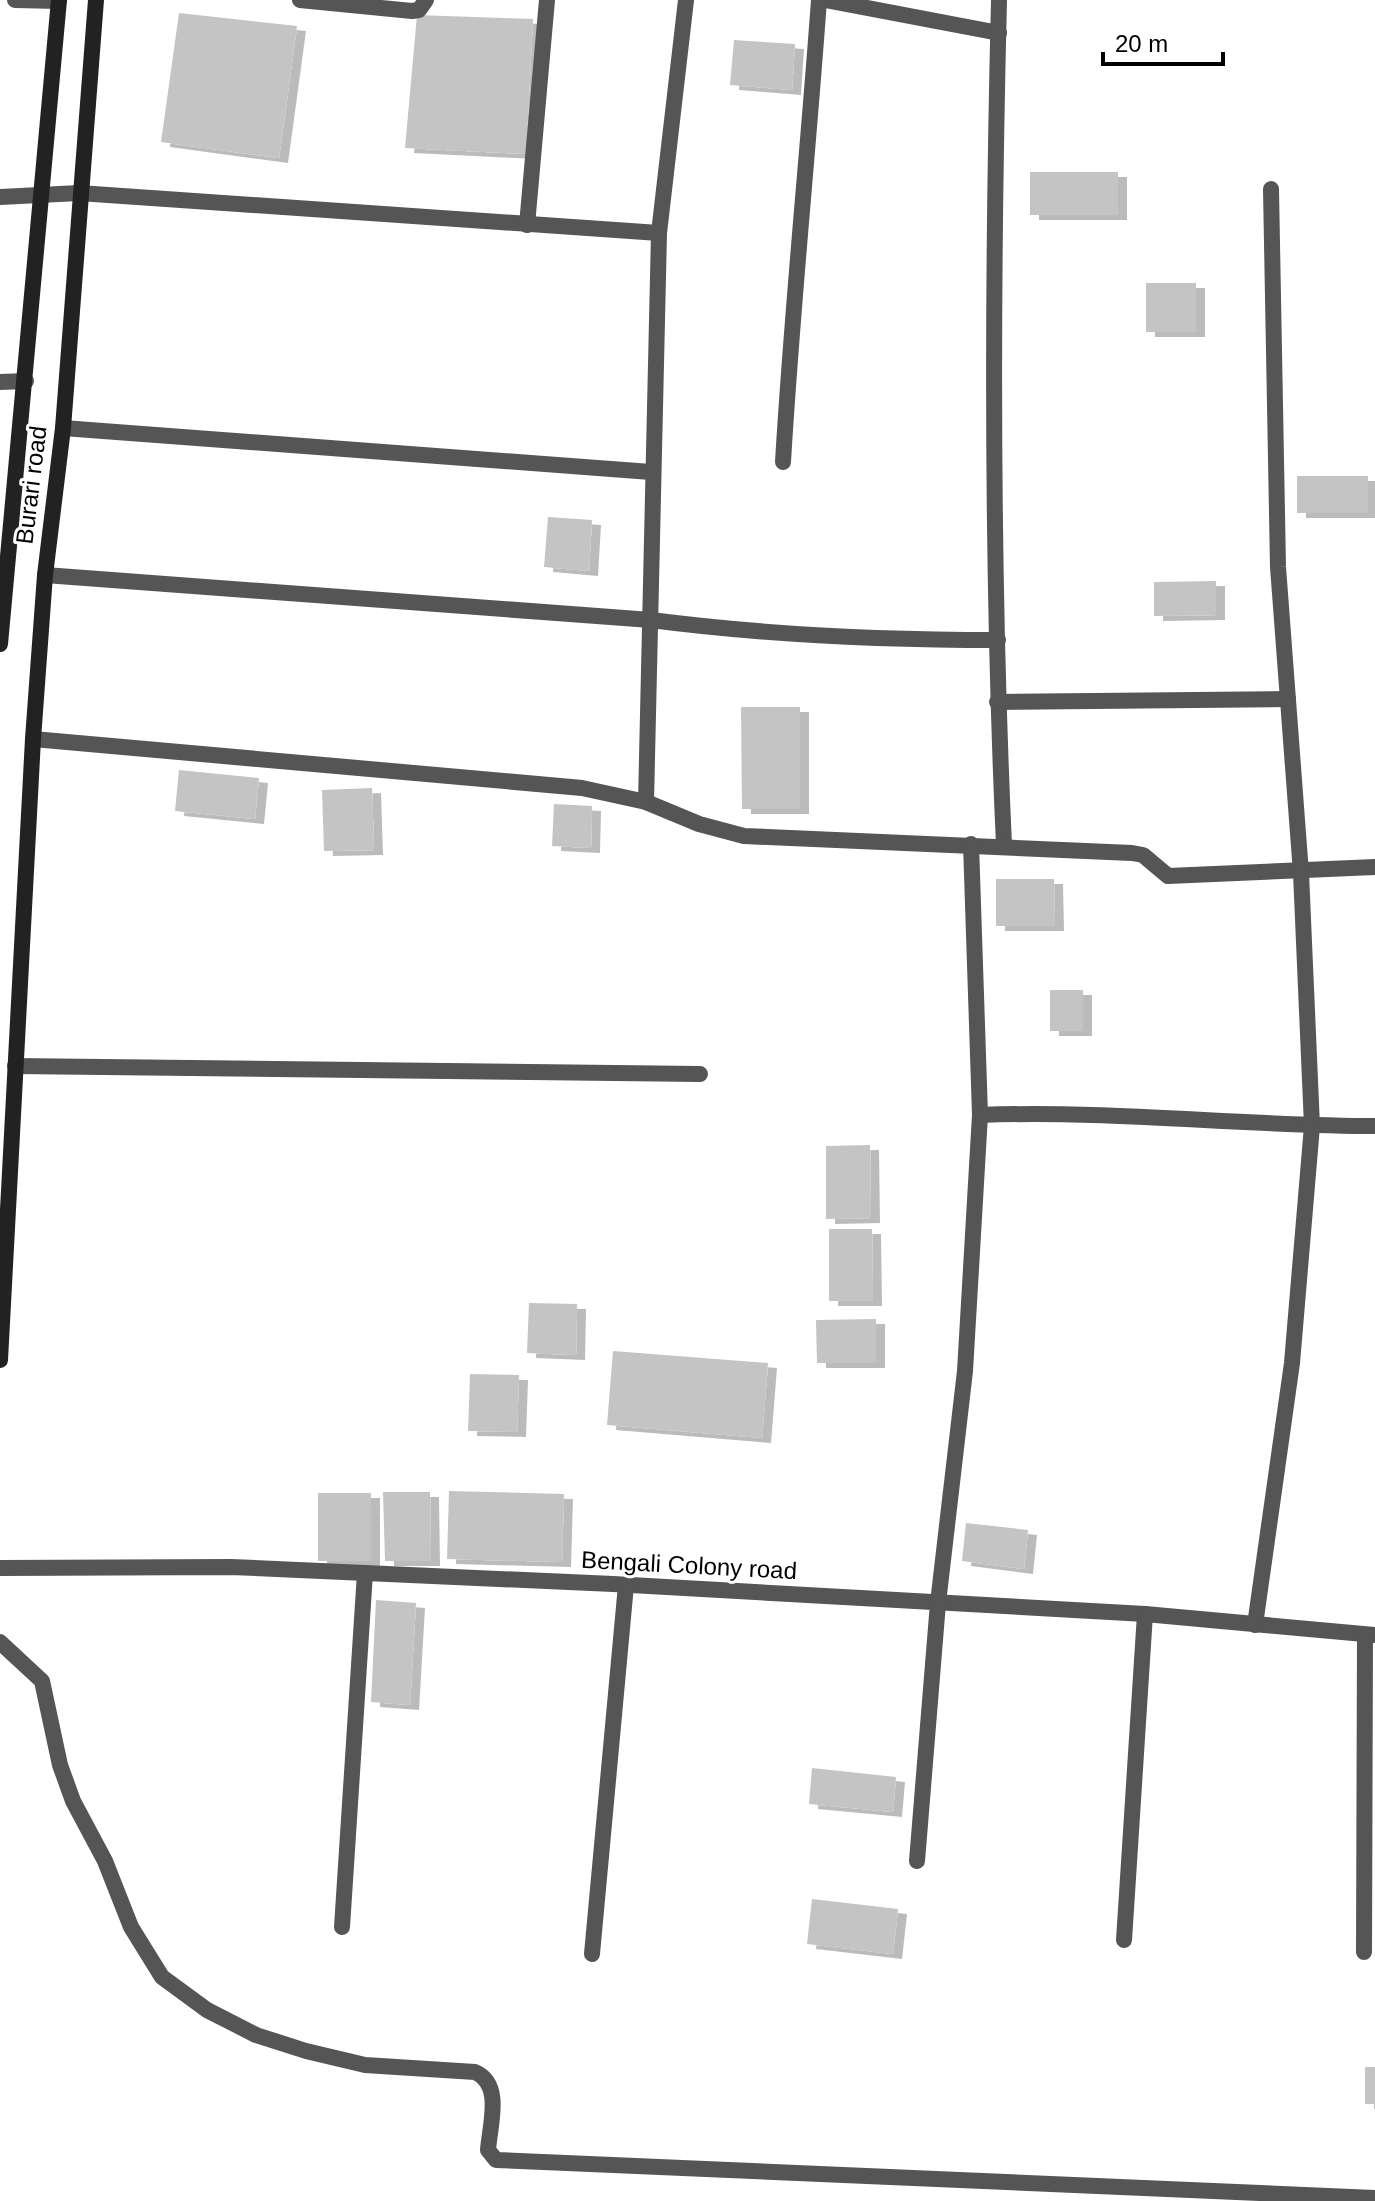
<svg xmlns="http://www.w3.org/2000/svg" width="1375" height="2201" viewBox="0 0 1375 2201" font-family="Helvetica,sans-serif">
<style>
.building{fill:#c4c4c4;filter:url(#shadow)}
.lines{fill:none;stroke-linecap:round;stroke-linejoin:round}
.lane{stroke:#555;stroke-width:16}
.street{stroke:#555;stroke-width:16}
.secondary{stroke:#222;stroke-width:16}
.labels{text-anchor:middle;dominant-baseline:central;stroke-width:6;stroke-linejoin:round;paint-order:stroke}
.street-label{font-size:24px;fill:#000;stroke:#fff}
</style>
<defs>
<filter id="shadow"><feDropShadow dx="9" dy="5" stdDeviation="0" flood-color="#0004"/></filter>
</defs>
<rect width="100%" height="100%" fill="#fff"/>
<g class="building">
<path d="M179 13 297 26 279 158 161 142Z"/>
<path d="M417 15 533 19 526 154 405 148Z"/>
<path d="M734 40 795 44 792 90 730 85Z"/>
<rect x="1030" y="172" width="88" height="43"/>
<rect x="1146" y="283" width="50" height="49"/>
<rect x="1297" y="476" width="71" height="37"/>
<path d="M548 517 592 520 589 571 544 567Z"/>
<path d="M1216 581V615L1154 616V582Z"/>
<path d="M741 707H800V809H742Z"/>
<path d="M179 770 259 778 255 819 175 811Z"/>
<path d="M372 788 374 850 324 851 322 790Z"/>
<path d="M554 804 592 806 591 848 552 846Z"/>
<path d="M996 879H1054L1055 926H996Z"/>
<rect x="1050" y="990" width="33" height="41"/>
<path d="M870 1145 871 1218 826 1219V1146Z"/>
<path d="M829 1229H872L873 1301H829Z"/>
<path d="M529 1303 577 1304 576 1355 527 1353Z"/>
<path d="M876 1319V1363H817L816 1320Z"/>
<path d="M613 1351 768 1363 762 1438 607 1425Z"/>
<path d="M470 1374 519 1375 517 1432 468 1431Z"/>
<path d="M449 1491 564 1494 562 1562 447 1559Z"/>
<path d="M383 1492H430L431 1561H385Z"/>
<rect x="318" y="1493" width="53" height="68"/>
<path d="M966 1523 1028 1530 1024 1569 962 1561Z"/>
<path d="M376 1600 416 1603 410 1705 371 1702Z"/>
<path d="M812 1768 896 1777 893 1812 809 1804Z"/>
<path d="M812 1899 898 1909 893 1954 807 1944Z"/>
<rect x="1365" y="2067" width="10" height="37"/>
</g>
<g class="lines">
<path class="lane" d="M15 1066 700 1074"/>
<g class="street">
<path d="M15 0 59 1"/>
<path d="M300 0 412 11 419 10 426 0"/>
<path d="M825 0 999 33"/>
<path d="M999 0C992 282 991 563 1004 845"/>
<path d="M0 197 79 193 659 233"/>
<path d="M527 225 547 0"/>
<path d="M0 382 26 381"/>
<path d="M63 428 651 472"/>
<path d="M783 462C792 308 808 154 819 0"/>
<path d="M45 575 651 620C766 635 881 640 998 640"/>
<path d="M997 702 1288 699"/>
<path d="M33 739 582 788 646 802 699 824 744 836 1132 853 1143 855 1168 876 1375 867"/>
<path d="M646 802 659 233 686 0"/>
<path d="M971 844 980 1115C1112 1110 1243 1126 1375 1126"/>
<path d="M0 1568 231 1567 613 1584 1145 1614 1375 1635"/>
<path d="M1255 1625 1292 1363 1312 1126 1301 873 1278 567 1271 189"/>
<path d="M0 1642 42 1681 60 1765 73 1801 105 1861 131 1927 162 1977 207 2010 256 2035 306 2051 365 2065 475 2072C503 2084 490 2124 488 2150L496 2160 1375 2198"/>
<path d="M917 1861 938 1603 965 1371 980 1115"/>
<path d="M342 1927 365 1573"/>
<path d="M1124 1940 1145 1614"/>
<path d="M1364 1952 1365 1636"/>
<path d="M592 1954 626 1585"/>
</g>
<g class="secondary">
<path d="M0 644 59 0"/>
<path d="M0 1360 33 739 45 575 63 428 96 0"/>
</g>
</g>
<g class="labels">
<g class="street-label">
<text transform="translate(31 485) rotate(-83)">Burari road</text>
<text transform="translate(689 1565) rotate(3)">Bengali Colony road</text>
</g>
</g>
<path d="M1103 52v12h120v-12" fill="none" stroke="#000000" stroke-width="4"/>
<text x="1115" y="52" font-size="24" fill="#000000" stroke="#ffffff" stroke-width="6" paint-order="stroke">20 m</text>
</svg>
